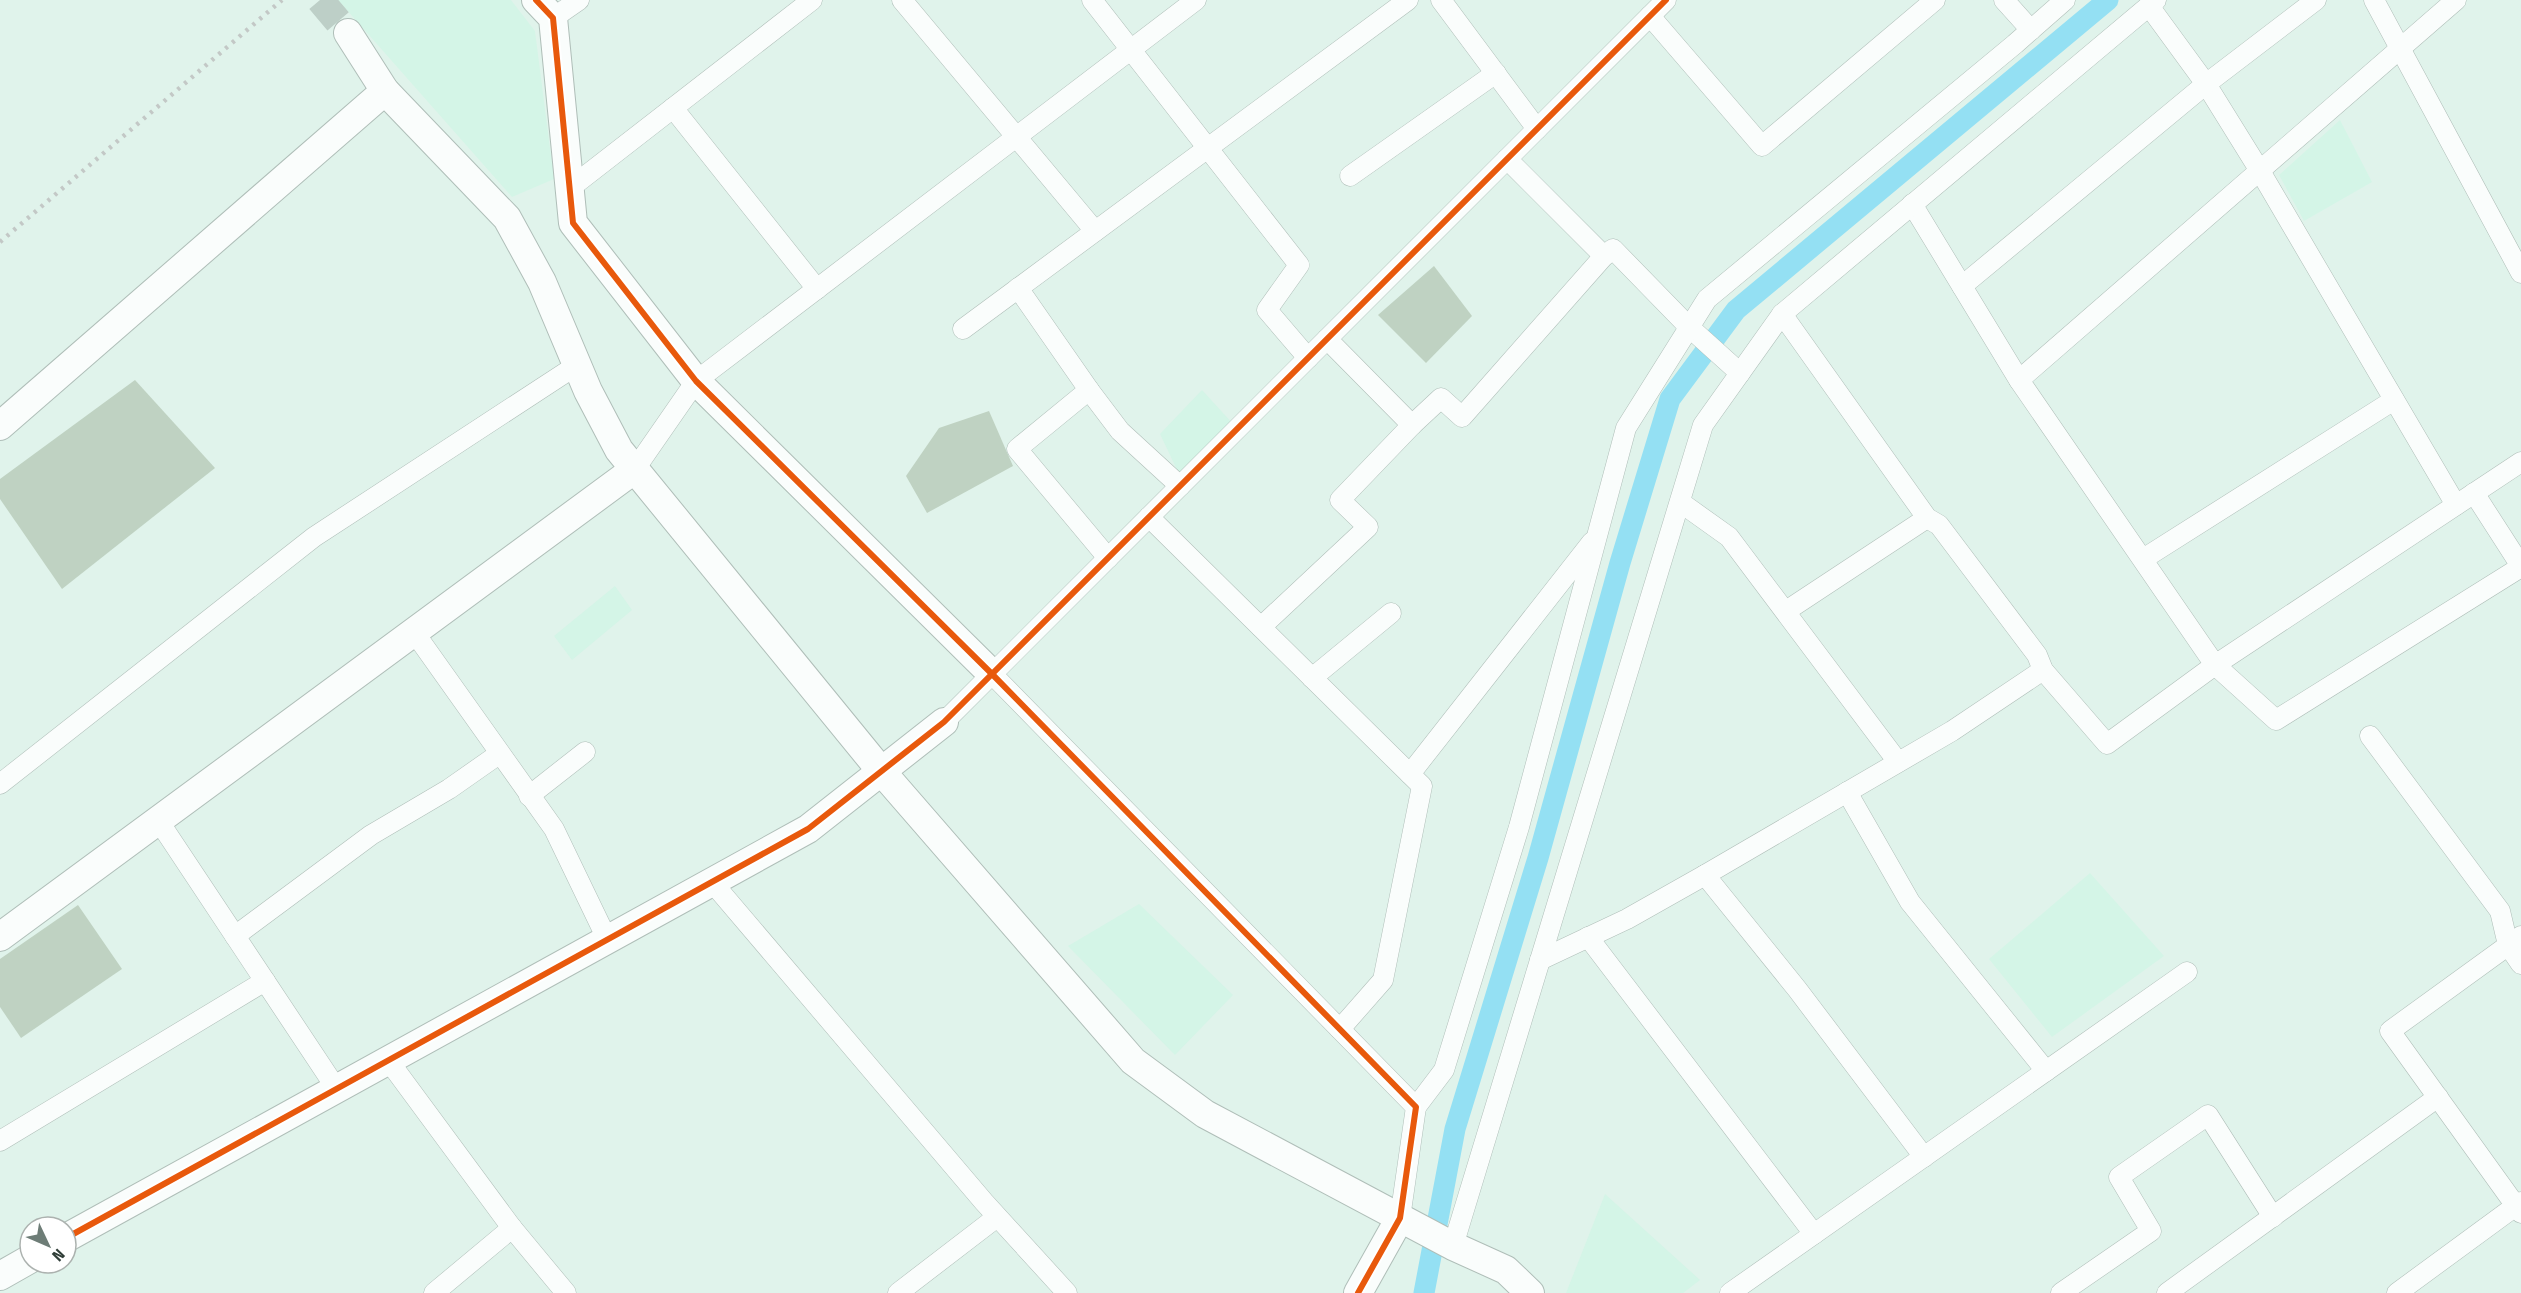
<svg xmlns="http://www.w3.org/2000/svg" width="2521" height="1293" viewBox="0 0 2521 1293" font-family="'Fira Sans Condensed',sans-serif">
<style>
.built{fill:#d4f5e7}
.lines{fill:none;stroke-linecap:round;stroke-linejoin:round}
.canal{stroke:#94e0f3;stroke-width:21}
.building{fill:#bfd2c2}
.secondary-tunnel{stroke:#bdcfc7;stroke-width:28;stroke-dasharray:28 14;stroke-linecap:butt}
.street-casing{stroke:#afbeb8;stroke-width:21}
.secondary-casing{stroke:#afbeb8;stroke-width:30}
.street{stroke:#fafdfc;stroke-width:20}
.secondary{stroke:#fafdfc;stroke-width:28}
.rail{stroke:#c3c8c6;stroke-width:4.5;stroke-dasharray:3 6;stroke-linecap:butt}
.cycleway-casing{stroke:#fff;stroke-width:10}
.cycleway{stroke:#e8590c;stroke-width:6}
</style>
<rect width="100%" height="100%" fill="#e0f3eb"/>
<g class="built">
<path d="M338 0H511L535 31 554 179 512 197Z"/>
<path d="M2340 120 2372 182 2304 221 2279 175Z"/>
<path d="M1202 390 1234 425 1179 474 1160 434Z"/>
<path d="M615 586 632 610 572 660 554 636Z"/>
<path d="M2090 873 2164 956 2052 1037 1989 959Z"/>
<path d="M1139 904 1233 995 1175 1055 1068 946Z"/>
<path d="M1605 1194 1700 1280 1683 1293H1566Z"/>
</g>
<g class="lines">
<path class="canal" d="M1424 1293 1455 1129 1538 858 1620 563 1670 399 1736 310 2108 0"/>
</g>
<g class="building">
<path d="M1434 266 1472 316 1426 363 1378 315Z"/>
<path d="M135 380 215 468 62 589 0 499V479Z"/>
<path d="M989 411 1013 466 927 513 906 476 939 428Z"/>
<path d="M78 905 122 969 21 1038 0 1007V959Z"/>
</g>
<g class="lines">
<path class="secondary-tunnel" d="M320 0 348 33"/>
<defs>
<g id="street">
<path d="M902 0 1095 231"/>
<path d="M1092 0 1299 265 1267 310 1308 358"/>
<path d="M1441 0 1537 129"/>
<path d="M2004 0 2031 30"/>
<path d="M2374 0 2521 273"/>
<path d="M2149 6 2206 84 2260 171 2456 505"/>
<path d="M1650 16 1762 146 1935 0"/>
<path d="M553 18 579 0"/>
<path d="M673 108 817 289"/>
<path d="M1507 159 1604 256"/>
<path d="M1350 176 1496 73"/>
<path d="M570 188 812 0"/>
<path d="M1912 204 2019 380 2215 665 2521 462"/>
<path d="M1962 286 2206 84 2316 0"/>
<path d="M1018 288 1089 390 1017 449 1108 558"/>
<path d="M1782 314 1927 518 1939 525 2037 655 2043 670 2107 744 2215 665 2276 720 2521 567"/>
<path d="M963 329 1408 0"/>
<path d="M2019 380 2456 0"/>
<path d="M1089 390 1120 431 1180 486"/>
<path d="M1412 425 1441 398 1462 417 1604 256 1613 249 1689 327 1740 373"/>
<path d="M635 469 696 381 1196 0"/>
<path d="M2474 493 2521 566"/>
<path d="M1680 502 1729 537 1898 762"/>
<path d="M1149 517 1422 786 1383 980 1340 1029"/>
<path d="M2143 559 2394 400"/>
<path d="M1786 611 1927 518"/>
<path d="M1261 627 1368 527 1340 500 1412 425 1327 339"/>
<path d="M414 632 554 829 607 939"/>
<path d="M992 674 1416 1107 1400 1218"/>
<path d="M1312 678 1391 613"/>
<path d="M944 722 1666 0"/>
<path d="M2370 736 2500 911 2508 945 2521 964"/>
<path d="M1410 774 1592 542"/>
<path d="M0 784 314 537 577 365"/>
<path d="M1847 792 1910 902 2046 1071"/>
<path d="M529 796 585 752"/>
<path d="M158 820 336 1088"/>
<path d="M1705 875 1797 989 1924 1157"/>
<path d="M712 882 984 1202 1067 1293"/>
<path d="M235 936 371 835 449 789 499 754"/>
<path d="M2521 936 2390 1031 2521 1213"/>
<path d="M1588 937 1814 1234"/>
<path d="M1540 960 1627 919 1705 875 1952 731 2043 670"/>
<path d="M388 1060 512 1228 566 1293"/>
<path d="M1416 1107 1444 1070 1519 827 1626 428 1707 299 2015 44 2065 0"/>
<path d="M0 1141 265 981"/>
<path d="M1453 1246 1703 425 1782 314 2156 0"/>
<path d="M434 1293 512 1228"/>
<path d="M898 1293 997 1217"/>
<path d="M1730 1293 2187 972"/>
<path d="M2061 1293 2151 1231 2119 1177 2208 1115 2273 1217"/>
<path d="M2167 1293 2438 1097"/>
<path d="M2397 1293 2521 1202"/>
</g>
<g id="secondary">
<path d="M536 0 553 18 573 223 696 381 992 674"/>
<path d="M348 33 385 91 507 218 542 282 588 391 619 450 882 772 1133 1061 1205 1114 1453 1246 1506 1270 1530 1293"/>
<path d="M0 426 385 91"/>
<path d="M0 937 635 469"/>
<path d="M66 1238 808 829 944 722"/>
<path d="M0 1276 30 1259"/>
<path d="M1358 1293 1400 1218"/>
</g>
</defs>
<use href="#street" class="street-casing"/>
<use href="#secondary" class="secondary-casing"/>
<use href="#street" class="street"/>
<use href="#secondary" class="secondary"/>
<path class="rail" d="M0 242 282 0"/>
<defs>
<g id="cycleway">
<path d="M536 0 553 18 573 223 696 381 992 674 1416 1107 1400 1218 1358 1293"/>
<path d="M66 1238 808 829 944 722 1666 0"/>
</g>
</defs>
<use href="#cycleway" class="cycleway-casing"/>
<use href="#cycleway" class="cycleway"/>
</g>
<g transform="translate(48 1245) rotate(134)"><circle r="28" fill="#ffffff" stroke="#acb2af" stroke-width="1.5"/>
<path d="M0-4.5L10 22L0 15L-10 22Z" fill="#6e7d77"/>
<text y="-9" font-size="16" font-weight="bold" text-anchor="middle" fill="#303e38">N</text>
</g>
</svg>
